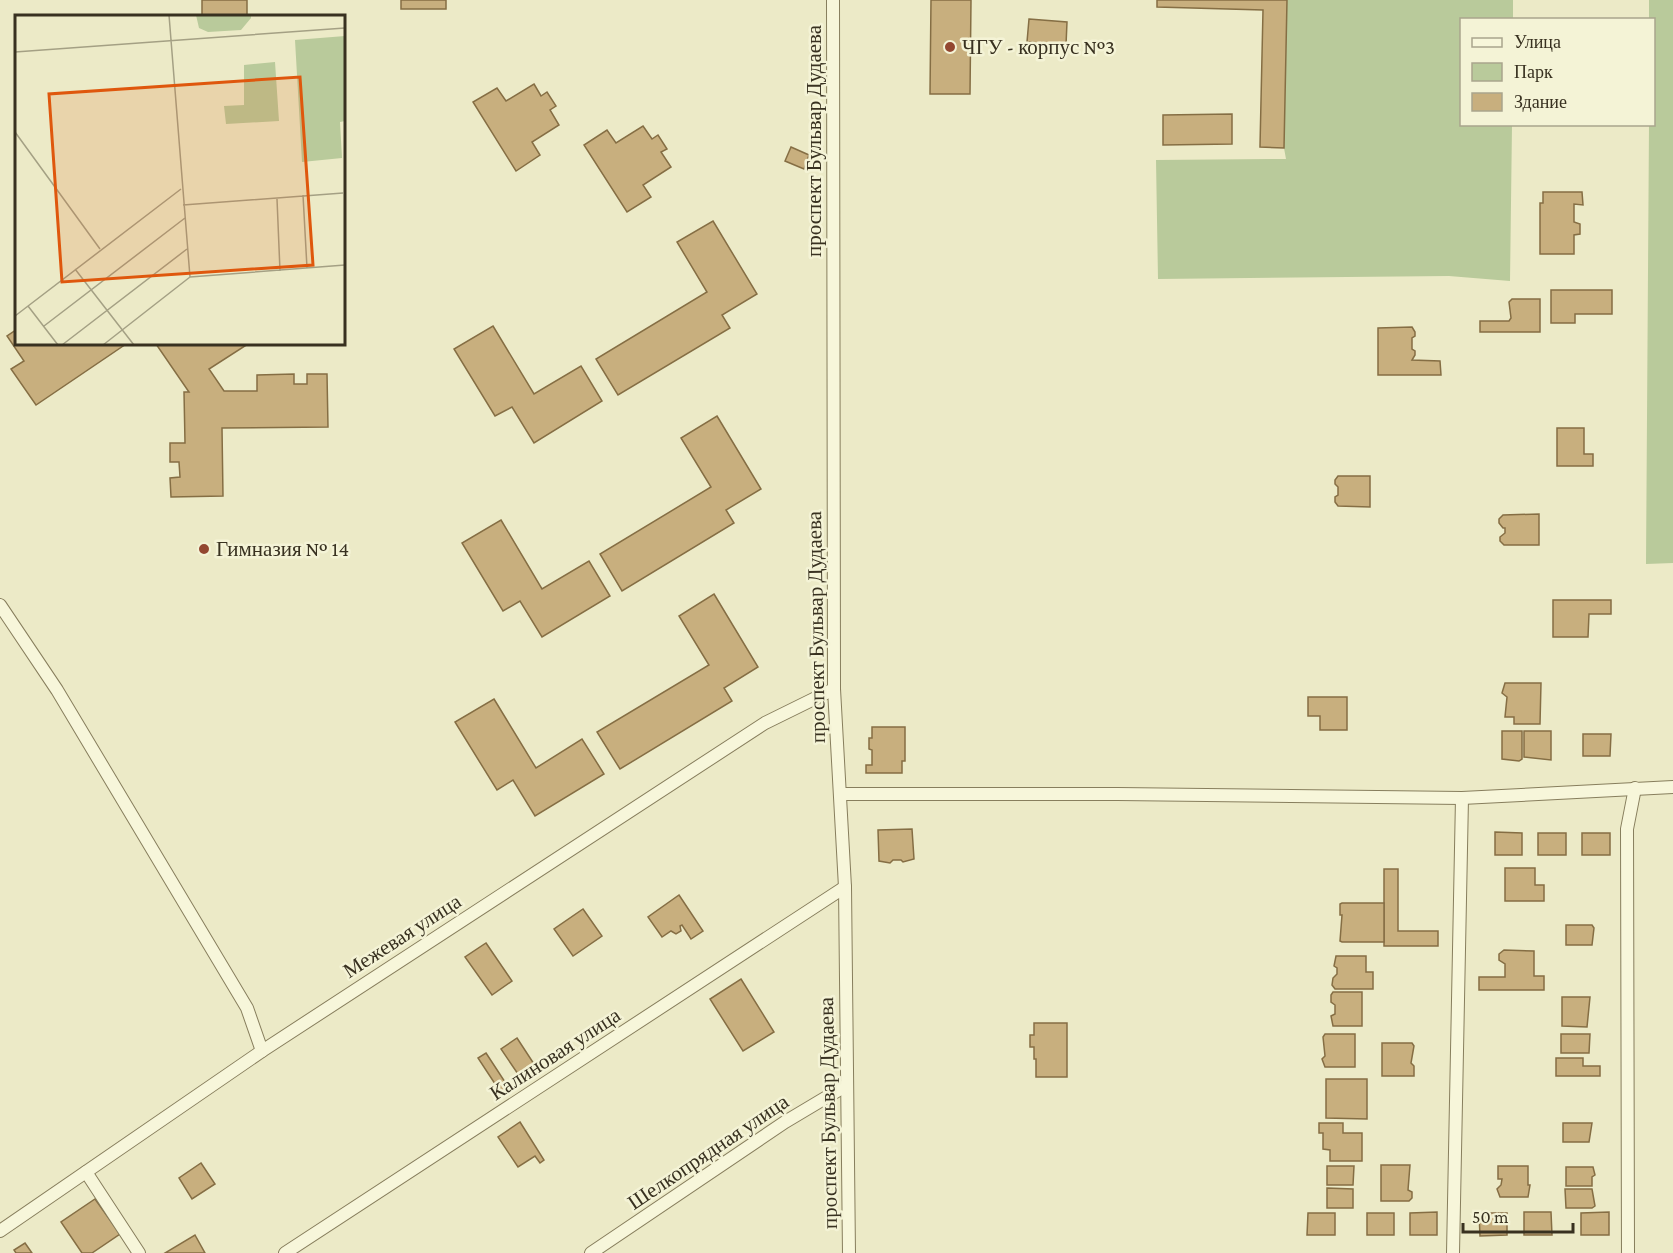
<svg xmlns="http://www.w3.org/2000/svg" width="1673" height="1253" viewBox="0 0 1673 1253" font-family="'Crimson Pro',serif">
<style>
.green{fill:#b9ca9b}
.building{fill:#c8af7e;stroke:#856e44;stroke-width:1.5}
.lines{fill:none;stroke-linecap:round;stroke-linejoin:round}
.minor-casing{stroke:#877e5d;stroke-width:14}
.minor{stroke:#f7f6da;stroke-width:12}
.poi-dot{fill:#934730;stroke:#f4f3d6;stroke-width:2}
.labels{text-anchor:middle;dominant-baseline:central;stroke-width:5;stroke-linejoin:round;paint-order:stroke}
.poi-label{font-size:21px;fill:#383120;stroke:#f4f3d6;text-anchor:start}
.street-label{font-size:21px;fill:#383120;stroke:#f4f3d6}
.inset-road{fill:none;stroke:#a4a084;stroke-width:1.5}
.view{fill:#df570d;fill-opacity:0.15;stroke:#df570d;stroke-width:3}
.inset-edge{fill:none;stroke:#383120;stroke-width:3}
</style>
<rect width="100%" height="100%" fill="#eceac7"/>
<g class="green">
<path d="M1287 0H1513V19L1462 20V124L1512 125 1510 281 1449 276 1158 279 1156 160 1286 159 1284 148Z"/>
<path d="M1649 0H1673V563L1646 564 1649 125 1654 124V20L1649 19Z"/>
</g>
<g class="building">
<rect x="202" y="0" width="45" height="16"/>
<rect x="401" y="0" width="45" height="9"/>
<path d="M931 0H971L970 94H930Z"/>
<path d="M1157 0H1287L1284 148 1260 147 1263 10 1157 7Z"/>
<path d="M1029 19 1067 22 1066 45 1027 42Z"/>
<path d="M534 84 541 96 547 92 556 106 550 110 559 125 532 142 540 155 516 171 473 102 497 88 506 101Z"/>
<path d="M1232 114V144L1163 145V115Z"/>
<path d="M643 126 652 139 658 135 667 149 661 152 671 167 643 185 651 197 627 212 584 145 607 130 616 143Z"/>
<path d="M791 147 809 155 804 169 785 161Z"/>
<path d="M1543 192H1582L1583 205 1574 204V222L1580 224V234L1574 235V254H1540V203H1543Z"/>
<path d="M713 221 757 294 722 315 730 328 618 395 596 359 707 292 677 242Z"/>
<path d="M1551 290H1612V314H1575V323H1551Z"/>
<path d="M1512 299H1540V332H1480V321H1509L1511 318 1509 302Z"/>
<path d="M493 326 534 394 581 366 602 401 534 443 512 407 495 416 454 349Z"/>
<path d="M1412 327 1415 332V336L1412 338V349L1415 351V355L1412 360 1440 361 1441 375H1378V328Z"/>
<path d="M16 330V344H126L36 405 11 369 24 361 7 336Z"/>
<path d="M156 344H248L209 369 224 391H257V375L294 374V384H307V374H327L328 427 222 428 223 496 171 497 170 478 180 477 179 462H170V443H185L184 392H189Z"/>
<path d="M717 416 761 489 726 510 734 523 622 591 600 554 711 487 681 438Z"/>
<path d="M1557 428H1584V454H1593V466H1557Z"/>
<path d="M1338 476H1370V507L1338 506 1335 502V497L1338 495V487L1335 484V480Z"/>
<path d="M1539 514V545H1504L1500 541V537L1505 533V528H1503L1499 523V519L1503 515Z"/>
<path d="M501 520 542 589 589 561 610 596 542 637 520 601 503 611 462 543Z"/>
<path d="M714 594 758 667 724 688 732 701 620 769 597 732 709 665 679 616Z"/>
<path d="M1553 600H1611V614H1589L1588 637H1553Z"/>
<path d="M1505 683H1541L1540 724H1514V717H1505L1507 697 1502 693Z"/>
<path d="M1308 697H1347V730H1320V716H1308Z"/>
<path d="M494 699 536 768 582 739 604 774 535 816 513 780 497 790 455 722Z"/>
<path d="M872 727H905V761H902V773H866V765H872V750L869 749V738H872Z"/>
<path d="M1502 731H1522V759L1519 761 1502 759Z"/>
<path d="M1524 731H1551V760L1524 757Z"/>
<path d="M1583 734H1611L1610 756H1583Z"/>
<path d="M912 829 914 859 903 862 901 860H893L890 863 879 861 878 830Z"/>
<path d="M1495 832 1522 833V855H1495Z"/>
<rect x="1538" y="833" width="28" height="22"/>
<rect x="1582" y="833" width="28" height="22"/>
<path d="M1505 868H1535V885H1544V901H1505Z"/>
<path d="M1384 869H1398V931H1438V946H1384Z"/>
<path d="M679 895 703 931 691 939 682 925 680 926 681 931 676 934 671 931 662 937 648 917Z"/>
<path d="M1342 903H1384V942H1342L1340 941 1342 915H1340V904Z"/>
<path d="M583 909 602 936 573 956 554 929Z"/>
<path d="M1566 925H1592L1594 928 1592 945H1566Z"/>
<path d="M486 943 512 981 492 995 465 957Z"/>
<path d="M1504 950 1534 951V976H1544V990H1479V977H1505V964L1499 960V954Z"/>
<path d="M1336 956H1366V972H1373V989H1335L1332 985 1333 978 1337 974V968L1334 966Z"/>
<path d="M741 979 774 1032 743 1051 710 999Z"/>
<path d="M1333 992H1362V1026H1333L1331 1016 1335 1014V1005L1331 1002V995Z"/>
<path d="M1562 997H1590L1587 1027 1562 1026Z"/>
<path d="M1034 1023H1067V1077H1036V1059H1034V1047H1030V1035H1034Z"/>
<path d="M1325 1034H1355V1067H1325L1322 1059 1325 1056 1323 1037Z"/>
<path d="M1561 1034H1590L1589 1053H1561Z"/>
<path d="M517 1038 536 1067 520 1077 501 1049Z"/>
<path d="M1382 1043H1412L1414 1046 1411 1063 1414 1066V1076H1382Z"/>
<path d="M486 1053 509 1088 501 1093 478 1058Z"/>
<path d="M1556 1058H1583V1066H1600V1076H1556Z"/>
<path d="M1326 1079H1367V1119L1326 1118Z"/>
<path d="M520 1122 544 1160 540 1163 535 1156 518 1167 498 1137Z"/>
<path d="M1319 1123H1343V1133H1362V1161H1330V1150L1323 1149V1133H1319Z"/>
<path d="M1563 1123H1592L1589 1142H1563Z"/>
<path d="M201 1163 215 1184 192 1199 179 1178Z"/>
<path d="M1381 1165H1410L1408 1190 1412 1192V1198L1409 1201H1381Z"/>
<path d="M1327 1166H1354L1353 1185H1327Z"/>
<path d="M1498 1166H1528V1185H1530L1528 1197H1500L1497 1189 1501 1185 1502 1179H1498Z"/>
<path d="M1566 1167H1593L1595 1175 1592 1177V1186H1566Z"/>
<path d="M1327 1188 1353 1189V1208H1327Z"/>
<path d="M1565 1189H1592L1595 1206 1592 1208H1566Z"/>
<path d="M95 1199 120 1234 92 1253H82L61 1222Z"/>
<path d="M1437 1212V1235H1410V1213Z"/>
<path d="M1524 1212H1551L1552 1235H1524Z"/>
<path d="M1609 1212V1235H1581V1213Z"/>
<path d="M1308 1213H1335V1235H1307Z"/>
<rect x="1367" y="1213" width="27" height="22"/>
<path d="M1479 1213H1507V1235L1480 1236Z"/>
<path d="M195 1235 205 1253H165Z"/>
<path d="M25 1243 32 1253H16L14 1250Z"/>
</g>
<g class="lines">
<defs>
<g id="minor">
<path d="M833 0 834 689 845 887 849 1253"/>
<path d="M0 605 57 690 247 1008 262 1051"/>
<path d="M840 794H1118L1462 798 1673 787"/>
<path d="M86 1172 139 1253"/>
<path d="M0 1231 262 1051 765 723 834 689"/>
<path d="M285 1253 845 887"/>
<path d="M591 1253 785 1122 847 1085"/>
<path d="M1453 1253 1462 798"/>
<path d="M1628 1253 1627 829 1635 788"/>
</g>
</defs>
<use href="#minor" class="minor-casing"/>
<use href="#minor" class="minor"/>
</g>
<g class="poi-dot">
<circle cx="950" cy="47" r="6"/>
<circle cx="204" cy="549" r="6"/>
</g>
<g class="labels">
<g class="poi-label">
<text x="962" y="47">ЧГУ - корпус №3</text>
<text x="216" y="549">Гимназия № 14</text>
</g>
<g class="street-label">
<text transform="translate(814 141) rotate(-90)">проспект Бульвар Дудаева</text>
<text transform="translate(816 627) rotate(-91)">проспект Бульвар Дудаева</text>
<text transform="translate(402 936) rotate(-33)">Межевая улица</text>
<text transform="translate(555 1054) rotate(-33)">Калиновая улица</text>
<text transform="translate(828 1113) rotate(-91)">проспект Бульвар Дудаева</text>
<text transform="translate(708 1152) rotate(-34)">Шелкопрядная улица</text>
</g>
</g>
<g transform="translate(15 15)">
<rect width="330" height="330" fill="#eceac7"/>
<path d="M181 0H236V3L226 15 193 17 184 13ZM330 21V106L325 107 327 143 287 147 280 25ZM260 47 264 106 211 109 209 91 229 90V50Z" fill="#b9ca9b"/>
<path class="inset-road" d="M154 0 175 262M0 37 330 13M0 117 85 234M288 180 292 253M262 184 265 256M168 190 328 178M60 254 119 330M175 262 330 250M13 291 43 330M0 301 166 174M29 311 170 203M47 330 172 234M88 330 175 262"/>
<path class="view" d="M285 62 298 250 47 267 34 79Z"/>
<rect width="330" height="330" class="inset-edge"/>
</g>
<rect x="1460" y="18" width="195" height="108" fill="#f4f3d6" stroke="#a9a58d" stroke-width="1.5"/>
<rect x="1472" y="38" width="30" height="9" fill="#f7f6da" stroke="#a9a58d" stroke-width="1.5"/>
<text x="1514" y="48" font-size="18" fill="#383120">Улица</text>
<rect x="1472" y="63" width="30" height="18" fill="#b9ca9b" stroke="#a9a58d" stroke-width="1.5"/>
<text x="1514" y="78" font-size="18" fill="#383120">Парк</text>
<rect x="1472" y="93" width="30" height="18" fill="#c8af7e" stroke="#a9a58d" stroke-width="1.5"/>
<text x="1514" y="108" font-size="18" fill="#383120">Здание</text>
<path d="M1463 1223v9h110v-9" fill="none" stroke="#383120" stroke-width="3"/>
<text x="1472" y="1223" font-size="18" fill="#383120" stroke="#f4f3d6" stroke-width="4.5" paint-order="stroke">50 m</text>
</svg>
